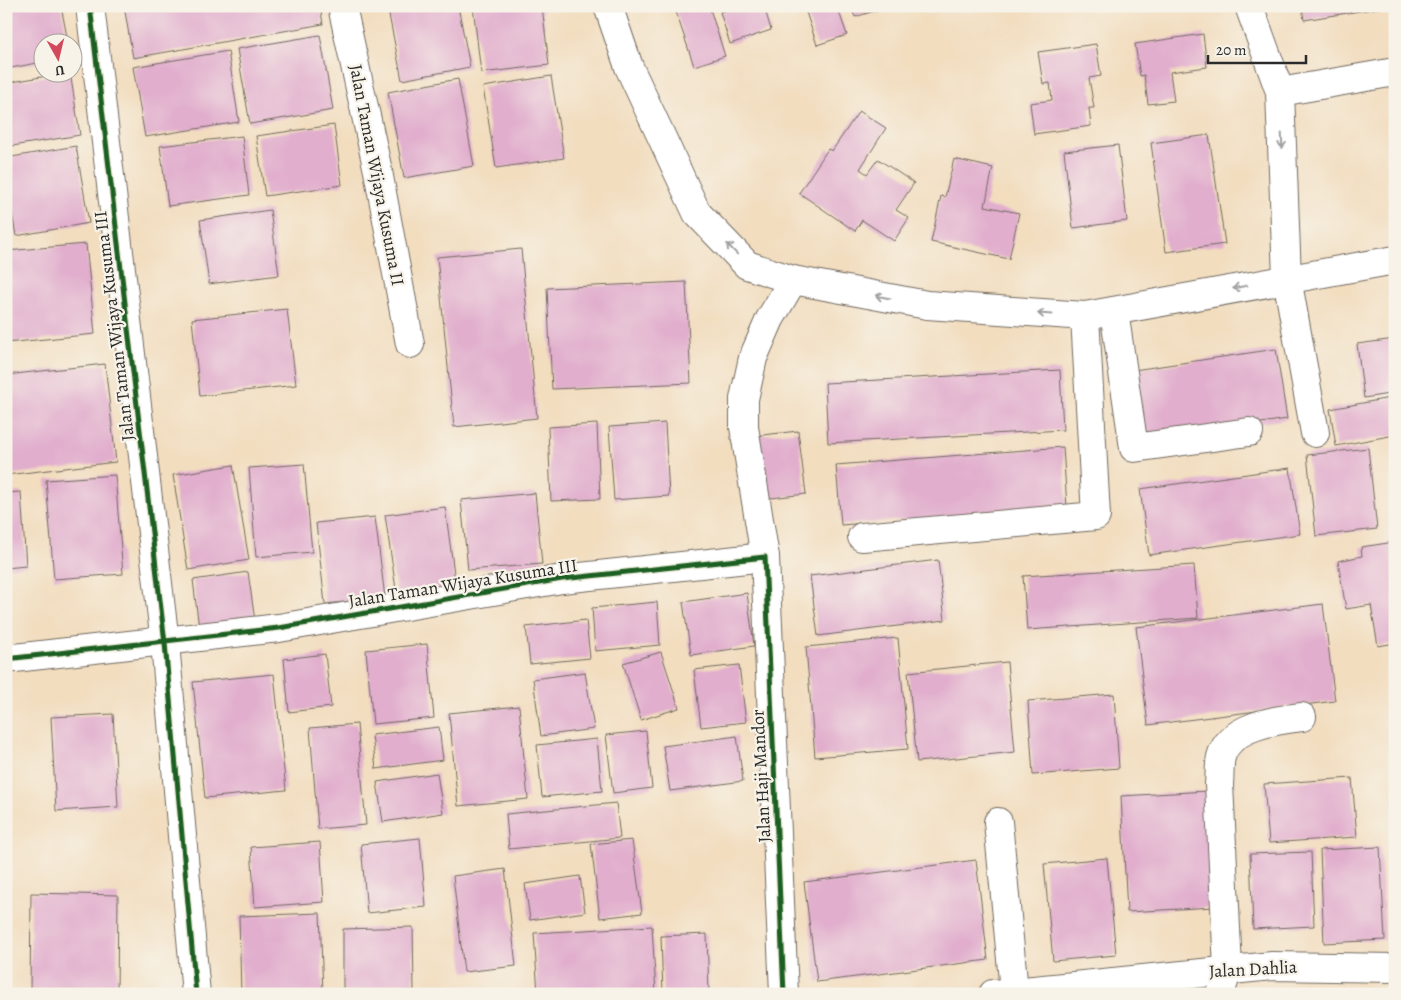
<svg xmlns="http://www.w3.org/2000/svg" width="1401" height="1000" viewBox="0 0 1401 1000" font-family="Alegreya,serif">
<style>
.building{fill:#e1aecd}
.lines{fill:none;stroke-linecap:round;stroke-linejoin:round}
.minor-casing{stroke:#71695f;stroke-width:30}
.minor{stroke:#fff;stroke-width:28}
.cycleway-casing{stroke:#f7f3e8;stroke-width:8}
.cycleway{stroke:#1b5e20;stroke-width:5}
.oneway{stroke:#a0a0a0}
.labels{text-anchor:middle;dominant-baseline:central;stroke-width:4.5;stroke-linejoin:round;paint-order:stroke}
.street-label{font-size:18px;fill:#2b2b2b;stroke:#f7f3e8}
</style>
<rect width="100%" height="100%" fill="#f7f3e8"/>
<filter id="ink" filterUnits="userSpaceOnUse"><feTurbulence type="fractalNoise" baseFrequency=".02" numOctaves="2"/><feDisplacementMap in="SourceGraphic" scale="10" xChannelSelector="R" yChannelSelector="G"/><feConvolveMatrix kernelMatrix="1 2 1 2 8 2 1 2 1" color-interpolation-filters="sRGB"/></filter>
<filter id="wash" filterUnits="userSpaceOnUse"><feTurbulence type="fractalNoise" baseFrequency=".0096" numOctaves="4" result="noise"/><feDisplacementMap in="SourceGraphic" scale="20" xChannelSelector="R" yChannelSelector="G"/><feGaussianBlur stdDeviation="1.12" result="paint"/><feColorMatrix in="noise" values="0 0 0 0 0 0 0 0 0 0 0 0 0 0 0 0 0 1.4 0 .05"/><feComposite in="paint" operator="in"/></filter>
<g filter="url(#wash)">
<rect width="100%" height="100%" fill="#f2ddbf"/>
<g id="blocks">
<g class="building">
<path d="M6 6H61L68 42H42V62L6 69Z"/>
<path d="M124 6H320L323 24 133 58Z"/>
<path d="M410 6H458L470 67 402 80 388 10Z"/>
<path d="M473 6H542L549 65 481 73Z"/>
<path d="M693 6H709L725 56 694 66 676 12Z"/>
<path d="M740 6H764L771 30 730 44 720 12Z"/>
<path d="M804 6H837L847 35 817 45Z"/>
<path d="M843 6H887V7L855 17 852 10 845 12Z"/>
<path d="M1302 6H1385V7L1304 20Z"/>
<path d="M1203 34 1207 67 1170 72 1174 101 1148 104 1144 75 1140 76 1135 44Z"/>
<path d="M320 35 333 110 250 124 237 49Z"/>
<path d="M1096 44 1101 76 1089 78 1094 108H1089L1091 126 1034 134 1030 103 1052 100 1050 83 1043 84 1038 52Z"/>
<path d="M228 51 239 122 145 137 133 67Z"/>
<path d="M70 72 80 135 6 147V83Z"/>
<path d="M551 76 564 158 496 168 483 87Z"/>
<path d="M458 79 474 166 404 178 388 92Z"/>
<path d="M859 111 886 128 860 169 867 174 878 159 914 183 896 210 909 218 894 241 862 220 855 231 799 193 828 149 832 151Z"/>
<path d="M334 125 342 185 265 196 256 136Z"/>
<path d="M1209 135 1225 244 1166 252 1151 143Z"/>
<path d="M242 136 249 195 168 206 160 146Z"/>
<path d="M1118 145 1127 221 1073 228 1064 151Z"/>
<path d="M76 146 89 223 16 236 6 179V158Z"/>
<path d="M954 159 993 168 985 206 1019 213 1009 259 931 242 941 196 945 197Z"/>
<path d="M270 210 279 275 209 284 200 220Z"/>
<path d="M86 244 95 334 6 343V251Z"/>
<path d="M521 249 537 418 454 427 437 257Z"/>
<path d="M686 282 691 383 552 389 547 288Z"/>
<path d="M287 309 296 385 200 396 192 319Z"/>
<path d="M1395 339V393L1364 398 1357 344Z"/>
<path d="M1276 349 1287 419 1145 441 1134 370Z"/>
<path d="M105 364 116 462 6 475V375Z"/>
<path d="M1060 370 1063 430 828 443 825 383Z"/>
<path d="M1395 397V435L1336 446 1330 409Z"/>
<path d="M665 423 669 496 614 500 609 427Z"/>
<path d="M597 424 600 499 551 501 548 427Z"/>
<path d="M798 431 806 494 762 499 754 436Z"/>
<path d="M1063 447 1067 507 841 525 836 465Z"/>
<path d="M1368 448 1377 529 1316 536 1307 455Z"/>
<path d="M304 464 312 552 256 557 249 468Z"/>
<path d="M233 465 249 560 188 570 173 475Z"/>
<path d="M1290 468 1300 534 1149 555 1140 489Z"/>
<path d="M115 475 123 574 54 579 46 480Z"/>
<path d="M21 492 26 566 6 568V493Z"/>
<path d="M535 493 542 564 468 570 461 500Z"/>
<path d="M445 507 456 588 397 596 385 515Z"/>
<path d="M375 517 385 598 325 604 316 523Z"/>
<path d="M1395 542V643L1378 646 1371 605 1346 609 1338 561 1362 556 1361 547Z"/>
<path d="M938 560 945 620 818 636 810 576Z"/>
<path d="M1194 565 1198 618 1027 630 1023 576Z"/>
<path d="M248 572 256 628 200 636 193 580Z"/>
<path d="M747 593 754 646 691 655 683 602Z"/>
<path d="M657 602 660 645 595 651 592 608Z"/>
<path d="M1323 604 1335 701 1148 725 1136 627Z"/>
<path d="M586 620 590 658 530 664 526 627Z"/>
<path d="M898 638 908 749 815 757 806 647Z"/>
<path d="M427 644 434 718 373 724 366 650Z"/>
<path d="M661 652 679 708 641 720 623 663Z"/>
<path d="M325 654 331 707 289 712 284 659Z"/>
<path d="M1007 662 1015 752 917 762 908 672Z"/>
<path d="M739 665 746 722 701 727 694 670Z"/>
<path d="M585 672 594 729 541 736 533 679Z"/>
<path d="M274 674 286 790 205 798 193 682Z"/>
<path d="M1114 694 1119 768 1033 775 1028 701Z"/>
<path d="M519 706 528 799 458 806 449 713Z"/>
<path d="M113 714 118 807 56 811 51 717Z"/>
<path d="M357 724 366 825 318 829 310 728Z"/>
<path d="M439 727 443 760 376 769 372 735Z"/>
<path d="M646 731 652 788 613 793 606 735Z"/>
<path d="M737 736 743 781 670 791 663 746Z"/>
<path d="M597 739 602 791 542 797 537 745Z"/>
<path d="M437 773 443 813 383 822 377 782Z"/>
<path d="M1352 778 1357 837 1269 843 1264 784Z"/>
<path d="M1207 791 1214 907 1127 912 1121 796Z"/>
<path d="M616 803 620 838 509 849 506 814Z"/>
<path d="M420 838 426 907 367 913 361 844Z"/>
<path d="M632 840 642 913 600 918 591 844Z"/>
<path d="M320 842 324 902 255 907 251 847Z"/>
<path d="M1380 847 1385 940 1324 943 1320 850Z"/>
<path d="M1311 852 1314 926 1253 929 1250 854Z"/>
<path d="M1107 858 1116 955 1053 961 1044 864Z"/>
<path d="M976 860 988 960 817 982 804 882Z"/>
<path d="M505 869 516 966 464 972 453 876Z"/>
<path d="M580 876 585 912 530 920 525 884Z"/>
<path d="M31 893 118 895 117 994H30Z"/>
<path d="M320 913 323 994H241L239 916Z"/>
<path d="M652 926 656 994H538L534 933Z"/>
<path d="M413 927 414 991 343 992V929Z"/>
<path d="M707 934 709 994H663L661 936Z"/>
</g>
</g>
</g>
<g filter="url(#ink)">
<use href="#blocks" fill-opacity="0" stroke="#71695f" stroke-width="1"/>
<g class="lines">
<defs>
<g id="minor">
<path d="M90 6 165 643 196 994"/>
<path d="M342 6 378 171 410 344"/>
<path d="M608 6 629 67 697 213 747 265 793 280 927 305 1085 316 1395 260"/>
<path d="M1249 6 1280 92 1287 278 1315 433"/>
<path d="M1280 92 1395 72"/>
<path d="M1114 311 1134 448 1249 432"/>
<path d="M862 537 1096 516 1085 316"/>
<path d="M6 659 279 628 562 579 765 557"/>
<path d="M998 822 1014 991"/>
<path d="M784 994 765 557 744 427V399L753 358 770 319 793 280"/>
<path d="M993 994 1272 966 1395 968"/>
<path d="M1220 994 1228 969 1219 784C1220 775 1219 765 1221 757 1229 726 1276 720 1302 717"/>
</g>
</defs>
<use href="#minor" class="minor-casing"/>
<use href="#minor" class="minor"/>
<defs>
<g id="cycleway">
<path d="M90 6 165 643 196 994"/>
<path d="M6 659 279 628 562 579 765 557 784 994"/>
</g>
</defs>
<use href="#cycleway" class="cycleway-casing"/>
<use href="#cycleway" class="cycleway"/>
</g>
<defs><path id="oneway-shaft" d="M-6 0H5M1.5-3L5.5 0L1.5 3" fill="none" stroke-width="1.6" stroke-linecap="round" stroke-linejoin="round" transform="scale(1.25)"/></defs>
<g class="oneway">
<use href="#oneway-shaft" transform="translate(1282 141) rotate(88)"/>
<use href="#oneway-shaft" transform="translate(732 249) rotate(-134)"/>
<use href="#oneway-shaft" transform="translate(1240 287) rotate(169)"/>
<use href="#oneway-shaft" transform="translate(883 297) rotate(-169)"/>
<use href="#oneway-shaft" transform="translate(1045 314) rotate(-176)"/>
</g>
</g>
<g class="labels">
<g class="street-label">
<text transform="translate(377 175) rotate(79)">Jalan Taman Wijaya Kusuma II</text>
<text transform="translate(114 326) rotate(-97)">Jalan Taman Wijaya Kusuma III</text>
<text transform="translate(463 583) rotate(-9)">Jalan Taman Wijaya Kusuma III</text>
<text transform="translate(761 776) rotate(-93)">Jalan Haji Mandor</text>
<text transform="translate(1253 969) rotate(-3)">Jalan Dahlia</text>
</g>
</g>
<rect width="1401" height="1000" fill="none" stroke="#f7f3e8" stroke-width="25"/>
<g transform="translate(58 58) rotate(172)"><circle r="24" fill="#f7f3e8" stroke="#a5a39c"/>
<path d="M0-4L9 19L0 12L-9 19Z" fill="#d1495b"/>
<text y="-8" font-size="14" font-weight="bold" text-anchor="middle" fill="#2b2b2b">U</text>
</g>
<path d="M1208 55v8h98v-8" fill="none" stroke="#2b2b2b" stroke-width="2.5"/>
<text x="1216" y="55" font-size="15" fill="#2b2b2b" stroke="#f7f3e8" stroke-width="4" paint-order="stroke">20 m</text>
</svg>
